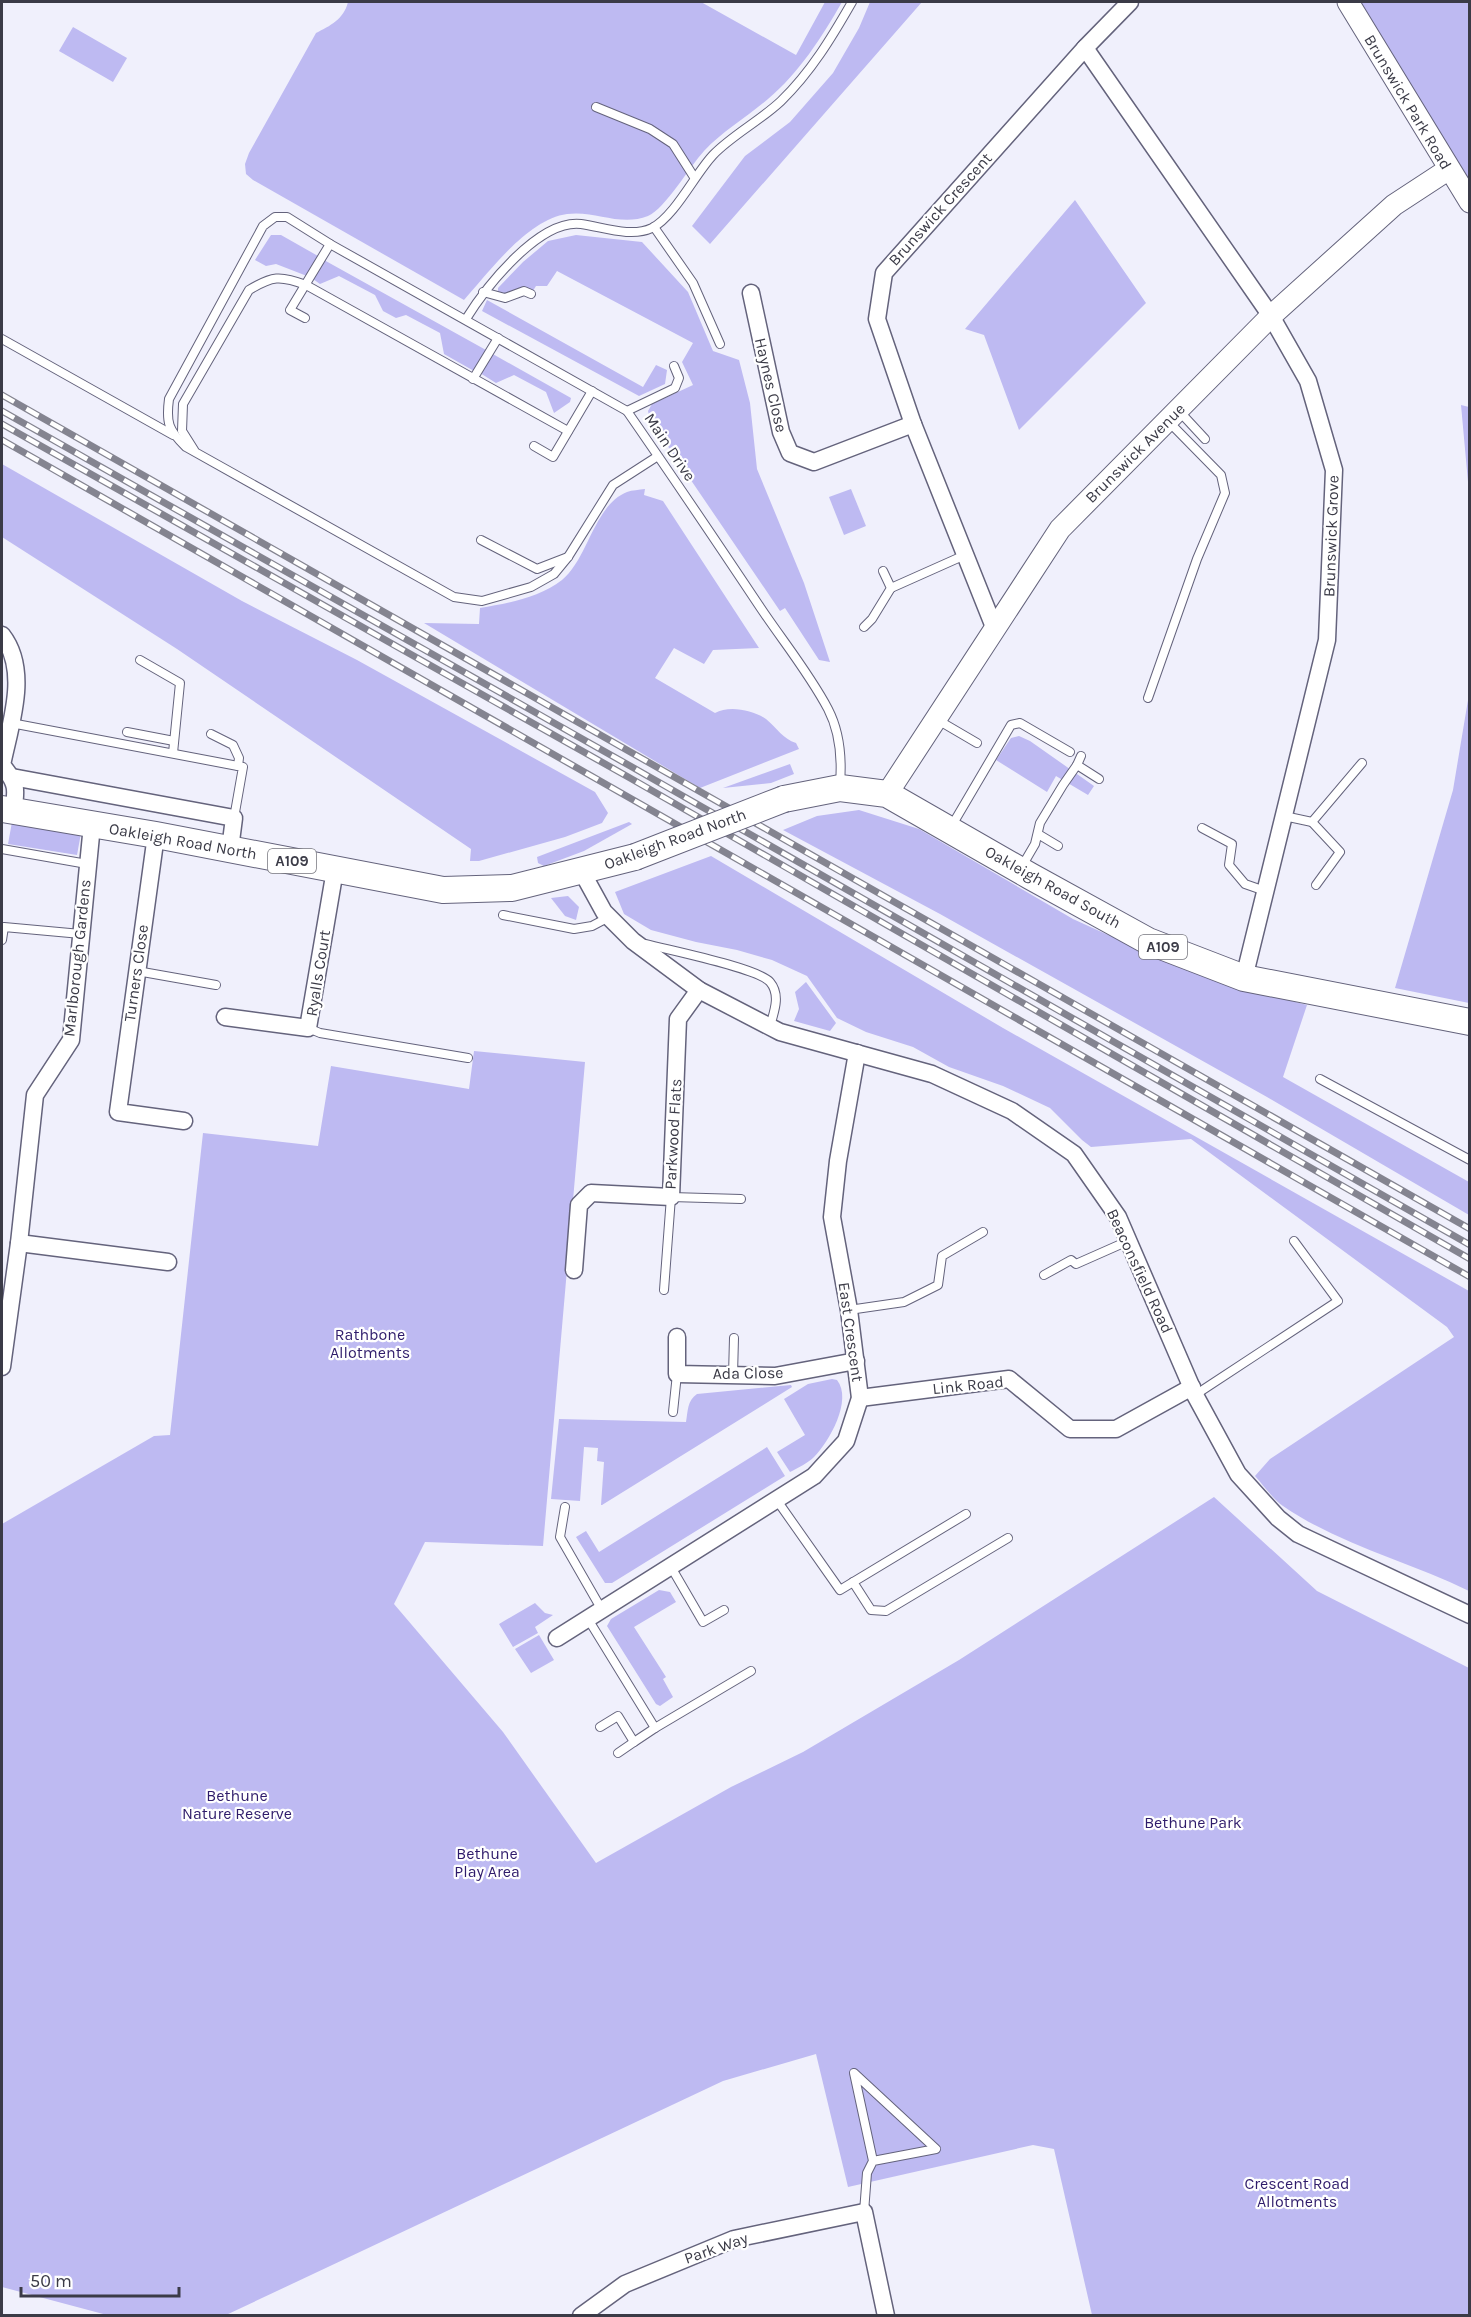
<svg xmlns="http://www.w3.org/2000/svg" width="1471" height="2317" viewBox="0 0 1471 2317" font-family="Karla,sans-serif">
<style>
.green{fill:#bebaf2}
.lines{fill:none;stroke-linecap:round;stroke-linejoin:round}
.service-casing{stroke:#64637c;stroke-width:10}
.minor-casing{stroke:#64637c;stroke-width:19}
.tertiary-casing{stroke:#64637c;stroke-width:23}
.primary-casing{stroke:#64637c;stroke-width:28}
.service{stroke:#fff;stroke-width:8}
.minor{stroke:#fff;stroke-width:16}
.tertiary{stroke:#fff;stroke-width:21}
.primary{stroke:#fff;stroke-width:26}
.rail-casing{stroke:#848490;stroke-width:7}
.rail{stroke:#fff;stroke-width:4.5;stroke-dasharray:14;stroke-linecap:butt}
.primary-bridge-casing{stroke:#64637c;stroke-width:28;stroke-linecap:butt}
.primary-bridge{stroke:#fff;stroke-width:26}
.labels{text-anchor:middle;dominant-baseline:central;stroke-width:4.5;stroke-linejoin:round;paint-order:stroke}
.shield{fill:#fff;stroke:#76767e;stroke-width:1.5}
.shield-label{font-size:15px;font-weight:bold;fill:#3b3b47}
.street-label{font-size:16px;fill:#3b3b47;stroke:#fff}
.park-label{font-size:16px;fill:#2f1c6b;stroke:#fff}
</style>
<rect width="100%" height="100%" fill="#f0f0fc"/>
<g class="green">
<path d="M348 2H701L796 55 825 2H842C822 37 799 73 768 99 747 117 723 131 704 151 690 166 665 209 648 216 620 227 595 210 567 214 528 219 489 272 464 300L253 180 246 174 245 164 249 153 316 33C330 26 344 19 348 2Z"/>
<path d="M870 2H922L710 244 692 226 745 156 790 122 833 73 859 28Z"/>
<path d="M1347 2H1469V205Z"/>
<path d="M73 27 127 58 113 82 59 51Z"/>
<path d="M1075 200 1146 303 1019 430 984 335 965 329Z"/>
<path d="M271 235H281L318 256 307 276 276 264 266 266 255 260Z"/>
<path d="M576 235 642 242 688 292 713 351 739 360 750 403 757 469 804 583 830 662 819 660 785 608 780 611 650 420 648 411 652 404 693 385 682 362 693 343 557 271 547 286H536L531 294H498V288L523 262 548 241Z"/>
<path d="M324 260 486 350 474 371 444 354 440 333 406 315 396 318 383 311 375 295 339 276 320 284 313 279Z"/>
<path d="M487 300 643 387 656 365 667 370 665 384 639 396 482 311Z"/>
<path d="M491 353 571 398 570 402 554 413 546 392 514 375 496 383 480 373Z"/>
<path d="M1461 405 1469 407V493Z"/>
<path d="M2 464 242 601 357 660 595 792 608 813 602 823 565 837 479 861H470L471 849 177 649 2 537Z"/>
<path d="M645 489 644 495 663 501 759 648 713 650 704 664 674 648 655 678 715 713C729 705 753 710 766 719 777 728 783 739 796 743L799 749 700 788 424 623 479 624 480 608C508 603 539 598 562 580 588 559 594 505 627 492 632 490 639 490 645 489Z"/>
<path d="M851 489 866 526 844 535 829 497Z"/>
<path d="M1469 694V1003L1395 988 1453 790Z"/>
<path d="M1019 736 1030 741 1094 786 1088 795 1056 776 1047 792 996 760 1011 738Z"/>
<path d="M790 764 794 774 771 783 723 788Z"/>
<path d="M859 810 919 829 1073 919 1161 959 1238 987 1307 1005 1283 1077 1469 1182V1215L1267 1097 940 914 783 830 817 816Z"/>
<path d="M12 822 81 833 77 855 8 844Z"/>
<path d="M629 822 632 824 584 851 544 866 538 863 537 857Z"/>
<path d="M711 856 1003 1028 1469 1291V1591C1408 1561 1340 1545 1283 1506 1273 1499 1264 1486 1255 1476L1270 1459 1454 1337 1447 1327 1191 1139 1091 1147 1082 1140 1050 1108 1003 1086 949 1067 913 1047 866 1032 837 1018 807 976 772 960 737 950 696 942 651 930 624 914 615 892Z"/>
<path d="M568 896 579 907 576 920 565 916 551 898Z"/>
<path d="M806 982 836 1023 830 1031 794 1021 799 1009 795 992Z"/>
<path d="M474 1051 585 1062 543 1546 425 1542 394 1604 503 1732 596 1863 731 1787 803 1752 959 1660 1214 1497 1317 1591 1469 1668V2315H1092L1054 2149 1033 2145 848 2187 816 2054 723 2081 226 2315H107L2 2287V1524L154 1436 170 1435 203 1133 318 1146 331 1066 469 1089Z"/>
<path d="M832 1379 837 1380C853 1400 829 1442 814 1457 808 1463 798 1468 790 1472L777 1452 805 1435 784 1399 808 1384Z"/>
<path d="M791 1385 792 1387 602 1505H601L604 1462 597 1461 598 1448 584 1447 580 1501 551 1499 559 1419 686 1422C688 1411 687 1401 697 1394Z"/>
<path d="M767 1447 785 1476 612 1583H605L576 1537 586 1531 599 1552Z"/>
<path d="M659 1590 670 1592 676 1602 634 1627 666 1677 663 1679 673 1697 660 1706 656 1704 607 1626 611 1619Z"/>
<path d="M535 1603 545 1613 553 1615 535 1627 538 1633 513 1647 499 1624Z"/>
<path d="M539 1635 554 1660 531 1673 515 1649Z"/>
</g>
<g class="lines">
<defs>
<g id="service">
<path d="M596 107 650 129 673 144 694 177"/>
<path d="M654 227 693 283 720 344"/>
<path d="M483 292 505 298 524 291 531 294"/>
<path d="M305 318 290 310 330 244"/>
<path d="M466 319C486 287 539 219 581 224 603 227 631 238 652 228 675 216 695 174 713 155 731 136 761 120 781 101 811 72 832 37 852 2"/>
<path d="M2 339 173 435"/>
<path d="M473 379 498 338"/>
<path d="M627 411 675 388 679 378 674 366"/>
<path d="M1179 411 1205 439"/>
<path d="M534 446 553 457 592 391"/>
<path d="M194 450 182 431 183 404 249 290C272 276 280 275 306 285L568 431"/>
<path d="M658 456 613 485 568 557 554 574 531 587 482 601 454 597 186 447C168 430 166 422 169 399L263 226 275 217H287L330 244 627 411C672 476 716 541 760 607 782 640 809 673 828 709 840 732 842 759 840 784"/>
<path d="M481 540 537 569 568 557"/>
<path d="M891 588 965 555"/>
<path d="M864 627 872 619 891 588 883 571"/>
<path d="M140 660 180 683 173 753"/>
<path d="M1148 698 1197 559 1225 493 1221 475 1167 420"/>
<path d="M936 719 977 743"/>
<path d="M11 723 243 767 234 818"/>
<path d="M127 732 174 741"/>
<path d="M211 734 233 745 239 758 238 766"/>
<path d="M1077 765 1081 756"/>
<path d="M1284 816 1312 822"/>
<path d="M951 827 1011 725 1020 723 1070 752"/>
<path d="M1202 828 1232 844 1229 865 1245 884 1265 891"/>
<path d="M1038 834 1058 846"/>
<path d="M2 849 87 864"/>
<path d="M1021 868 1035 844 1040 823 1063 785 1077 765 1099 779"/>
<path d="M1316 885 1340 852 1312 822 1362 763"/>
<path d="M503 915 574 929 592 926 609 917"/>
<path d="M2 940 4 927 81 934"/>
<path d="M646 944C668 950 758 968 770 982 781 995 774 1012 770 1026"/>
<path d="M137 971 216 985"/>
<path d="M308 1028 320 1033 468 1058"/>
<path d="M1320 1079 1470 1160"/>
<path d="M1044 1275 1071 1260 1076 1264 1128 1241"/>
<path d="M664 1290 671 1197 741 1199"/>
<path d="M849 1310 904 1302 938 1285 942 1256 983 1232"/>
<path d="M733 1375 734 1338"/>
<path d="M1195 1395 1338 1301 1294 1241"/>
<path d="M673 1412 677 1374"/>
<path d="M776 1499 840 1590 966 1514"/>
<path d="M565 1507 560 1537 602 1610"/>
<path d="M671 1567 703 1622 724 1610"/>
<path d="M853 1582 871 1610 886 1611 1008 1538"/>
<path d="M588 1619 655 1728 751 1671"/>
<path d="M600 1727 618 1716 634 1742 655 1728"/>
<path d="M618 1753 634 1742"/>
<path d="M864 2212 867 2173 873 2161 854 2073 936 2149 873 2161"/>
</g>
<g id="minor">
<path d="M1085 48 1271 316 1308 381 1334 470 1327 640 1244 978"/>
<path d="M751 293 781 432 790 453 814 462 913 424"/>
<path d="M994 627 913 424 877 319 884 273 1085 48 1130 2"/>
<path d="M2 635C30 671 10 725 2 765 17 783 17 789 13 811"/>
<path d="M12 777 234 818 230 849"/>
<path d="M156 835 118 1112 184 1121"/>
<path d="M582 872 604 912 633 941 699 990 780 1032 932 1074 1012 1111 1074 1154 1118 1217 1195 1395 1238 1474 1278 1518 1298 1534 1470 1615"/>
<path d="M225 1017 308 1028 335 870"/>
<path d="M19 1243 168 1262"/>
<path d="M574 1270 579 1205 591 1193 671 1197 678 1019 699 990"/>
<path d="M677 1337V1374L775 1376 856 1361"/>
<path d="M2 1367 19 1243 35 1095 71 1040 92 825"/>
<path d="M860 1398 1009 1379 1070 1429H1116L1192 1387"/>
<path d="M557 1638 814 1476 846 1441 860 1398 849 1310 832 1217 838 1161 857 1053"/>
<path d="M581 2316 625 2284 734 2239 864 2212 886 2316"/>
</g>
<g id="tertiary">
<path d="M1348 2 1470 202"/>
<path d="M887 794 1060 529 1271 316 1394 205 1449 169"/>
</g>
<g id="primary">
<path d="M784 799 840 788 887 794 1030 876 1148 941 1244 978 1470 1022"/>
<path d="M2 809 156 835 443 890 512 888 635 857"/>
</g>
</defs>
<use href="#service" class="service-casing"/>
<use href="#minor" class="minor-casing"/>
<use href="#tertiary" class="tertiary-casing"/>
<use href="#primary" class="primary-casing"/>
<use href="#service" class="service"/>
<use href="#minor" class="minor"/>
<use href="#tertiary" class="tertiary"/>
<use href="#primary" class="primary"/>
<defs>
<g id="rail">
<path d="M2 395 1470 1229"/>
<path d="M2 411 632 767 1470 1245"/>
<path d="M2 424 630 778 1470 1259"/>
<path d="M2 440 1470 1277"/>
</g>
</defs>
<use href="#rail" class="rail-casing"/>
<use href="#rail" class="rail"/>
<defs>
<path id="primary-bridge" d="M635 857 784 799"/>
</defs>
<use href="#primary-bridge" class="primary-bridge-casing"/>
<use href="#primary-bridge" class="primary-bridge"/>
</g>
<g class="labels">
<g class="shield">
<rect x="268" y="849" width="48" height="24" rx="4.5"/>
<rect x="1139" y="935" width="48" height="24" rx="4.5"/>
</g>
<g class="shield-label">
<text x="292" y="861">A109</text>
<text x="1163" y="947">A109</text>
</g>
<g class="street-label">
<text transform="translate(1408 102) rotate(59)">Brunswick Park Road</text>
<text transform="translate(940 209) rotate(-48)">Brunswick Crescent</text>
<text transform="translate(771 385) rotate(77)">Haynes Close</text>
<text transform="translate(670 447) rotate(56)">Main Drive</text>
<text transform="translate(1135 453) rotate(-45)">Brunswick Avenue</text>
<text transform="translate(1331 536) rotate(-88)">Brunswick Grove</text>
<text transform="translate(675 839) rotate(-20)">Oakleigh Road North</text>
<text transform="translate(183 841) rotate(10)">Oakleigh Road North</text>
<text transform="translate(1053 887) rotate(29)">Oakleigh Road South</text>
<text transform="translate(77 958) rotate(-84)">Marlborough Gardens</text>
<text transform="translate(136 973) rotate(-82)">Turners Close</text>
<text transform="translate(318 973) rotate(-81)">Ryalls Court</text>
<text transform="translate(673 1134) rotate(-87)">Parkwood Flats</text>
<text transform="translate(1140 1271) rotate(65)">Beaconsfield Road</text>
<text transform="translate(851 1332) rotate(82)">East Crescent</text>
<text transform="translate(748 1373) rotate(-1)">Ada Close</text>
<text transform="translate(968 1385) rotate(-6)">Link Road</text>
<text transform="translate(716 2248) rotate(-19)">Park Way</text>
</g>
<g class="park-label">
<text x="370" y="1334">Rathbone<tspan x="370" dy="18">Allotments</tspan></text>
<text x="237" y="1795">Bethune<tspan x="237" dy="18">Nature Reserve</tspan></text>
<text x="1193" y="1822">Bethune Park</text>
<text x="487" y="1853">Bethune<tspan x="487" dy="18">Play Area</tspan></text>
<text x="1297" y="2183">Crescent Road<tspan x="1297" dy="18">Allotments</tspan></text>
</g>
</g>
<rect width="1471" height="2317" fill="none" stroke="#3b3b47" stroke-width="6"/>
<path d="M21 2287v9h158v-9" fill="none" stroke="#3b3b47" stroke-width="3"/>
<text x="30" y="2287" font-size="18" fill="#3b3b47" stroke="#ffffff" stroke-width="4.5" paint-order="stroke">50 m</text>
</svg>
